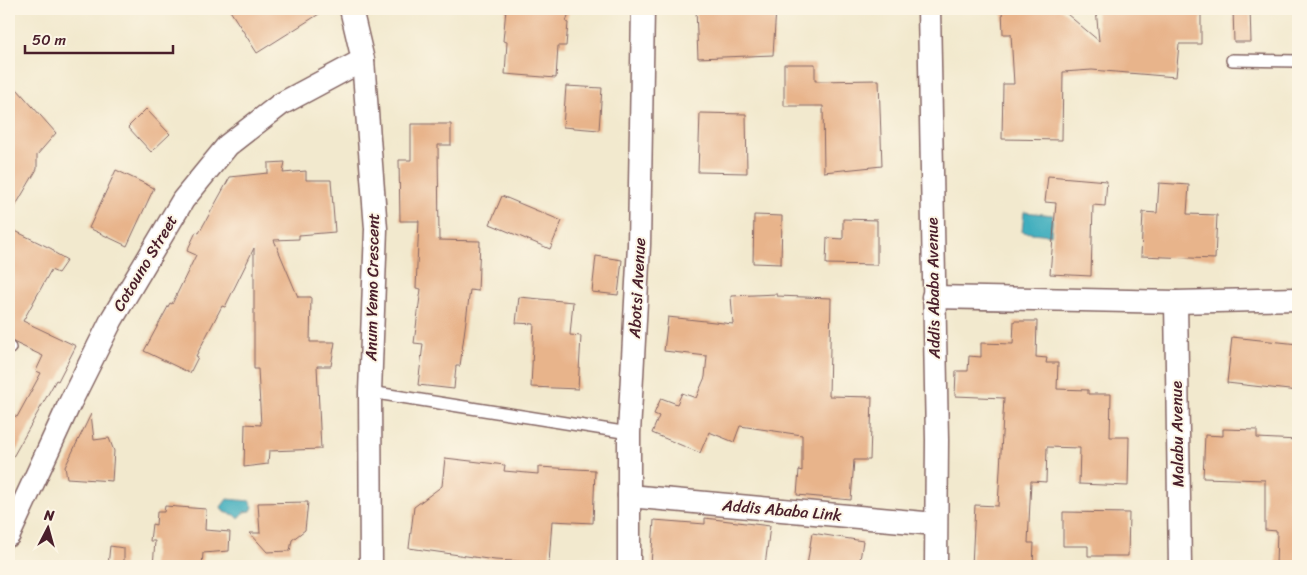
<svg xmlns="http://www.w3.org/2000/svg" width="1307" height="575" viewBox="0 0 1307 575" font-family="Sriracha,sans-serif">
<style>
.water{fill:#41aebe;stroke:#466674}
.building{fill:#e8b48b}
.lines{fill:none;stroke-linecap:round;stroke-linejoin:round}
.service-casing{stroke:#856664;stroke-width:14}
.minor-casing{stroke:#856664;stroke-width:25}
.service{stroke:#fff;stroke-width:11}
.minor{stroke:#fff;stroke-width:22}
.labels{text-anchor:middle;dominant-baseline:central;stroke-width:4;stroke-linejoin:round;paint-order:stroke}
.street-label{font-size:16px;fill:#4a1f2b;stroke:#fcf5e5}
</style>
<rect width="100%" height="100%" fill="#fcf5e5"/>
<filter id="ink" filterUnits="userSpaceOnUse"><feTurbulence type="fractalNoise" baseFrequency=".02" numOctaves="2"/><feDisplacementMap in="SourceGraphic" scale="10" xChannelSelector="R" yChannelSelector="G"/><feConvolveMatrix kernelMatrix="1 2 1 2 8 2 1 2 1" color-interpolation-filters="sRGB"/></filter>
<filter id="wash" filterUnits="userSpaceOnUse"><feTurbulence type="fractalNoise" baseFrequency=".0096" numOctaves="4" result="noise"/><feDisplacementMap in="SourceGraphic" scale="20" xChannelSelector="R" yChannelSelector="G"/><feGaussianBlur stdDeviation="1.12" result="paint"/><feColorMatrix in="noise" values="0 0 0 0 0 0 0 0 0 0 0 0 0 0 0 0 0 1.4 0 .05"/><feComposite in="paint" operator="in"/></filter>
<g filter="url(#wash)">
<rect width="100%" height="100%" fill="#f2e9ce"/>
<g class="water">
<path d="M1024 212 1053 215 1051 235 1022 232Z"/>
<path d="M227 499 250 501 253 507 251 511 244 512 239 519 235 515 224 512 221 507Z"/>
</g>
<g id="blocks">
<g class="building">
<path d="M229 9H327L257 53Z"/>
<path d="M506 9H570L566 22 568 23 566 46H558L556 78 505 74 507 42 503 41Z"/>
<path d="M696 9H776L773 55 698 58Z"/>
<path d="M1002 9H1061L1099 41 1096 9H1201V44H1179L1176 77 1092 70 1063 72 1062 140 1002 139 1003 84H1014L1011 34H1003Z"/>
<path d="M1233 9H1250L1251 42H1234Z"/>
<path d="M784 64H815V81L879 80 882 166 824 172 823 106H784Z"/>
<path d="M566 86 602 88 599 130 563 127Z"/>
<path d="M17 89 56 133 37 155V169L9 217V96Z"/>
<path d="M146 109 170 134 151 152 128 127Z"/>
<path d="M700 113 746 114 747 173 698 172Z"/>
<path d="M411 124H451V145H438L439 240 480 241 478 291 470 290 460 366H456L454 389 418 385 423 344 414 343 421 289 416 288 419 221H400L399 160H411Z"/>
<path d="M285 162 283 173 306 171V180H331L335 232 299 235V239L274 240 298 297H311L310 342H335L331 366H317L321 449 269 451 268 464 244 467 245 424 261 425 258 369H254V248L225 307 222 306 196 356 198 357 190 373 144 351 170 303 172 304 196 255 187 251 196 232 199 233 230 177 268 173V163Z"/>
<path d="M116 170 154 188 127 246 89 228Z"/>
<path d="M1048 176 1107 181 1105 206 1093 205 1091 276 1050 274 1056 203 1045 202Z"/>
<path d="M1159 183 1189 185 1187 214 1217 215 1215 259 1141 256 1143 212 1157 213Z"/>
<path d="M502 196 562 221 550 249 490 224Z"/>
<path d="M754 215 782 216 781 264 753 263Z"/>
<path d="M843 219 877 220V265L826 264 827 238 843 239Z"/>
<path d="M9 228 52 249 55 253 67 260 58 273 51 270 23 321 76 346 58 381 56 380 9 464V413L17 417 41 373 36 371 43 356 9 340Z"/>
<path d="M596 256 622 260 618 295 592 292Z"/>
<path d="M777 294V296L831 298 829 396 872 397 870 460H854L851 500 797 495 799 470 802 471V435L740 426 734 442 709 432 700 453 652 433 659 416 654 414 661 398 677 404 682 393 696 398 705 377 707 356 664 351 668 317 733 324 731 296Z"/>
<path d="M519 297 573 302 570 335 581 336 578 389 531 387 534 324 516 323Z"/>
<path d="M1014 321H1037L1036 357 1047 358 1046 363H1058L1057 389 1088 390V394H1111L1110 437H1129L1128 486 1079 484 1080 448 1047 447 1046 482 1031 481 1028 543H1034L1033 566H972L975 505 998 506 1004 398 955 396 956 371H968L969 356 981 357V343L1013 344Z"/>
<path d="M1232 337 1298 344V391L1227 383Z"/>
<path d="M91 414 94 440 109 438 114 451 112 481 67 478 65 467Z"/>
<path d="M1223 429 1257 430V438L1298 440V566H1276L1277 531 1265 530V480L1203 478 1205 435 1223 436Z"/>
<path d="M445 458 505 465 504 471 538 474V467L595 470 593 523 552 521 549 563 495 560 409 548 414 507 442 486Z"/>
<path d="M308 502 305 530 292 540 290 551 267 552 250 533H260L258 503Z"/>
<path d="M165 506 206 509 205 530 230 532 229 551 203 553 202 566H153L155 541H150L152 524 156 525 157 512H164Z"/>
<path d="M1063 512 1129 513 1128 556H1088V546H1063Z"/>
<path d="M705 518 770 526 765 566 651 565 654 520 705 524Z"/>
<path d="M812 533 863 541 859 566H807Z"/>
<path d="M110 546 124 548V566H108Z"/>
</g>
</g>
</g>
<g filter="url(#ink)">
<use href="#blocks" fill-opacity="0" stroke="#856664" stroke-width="1"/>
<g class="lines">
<defs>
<g id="service">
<path d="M1232 60 1298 61"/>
<path d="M9 347 10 348"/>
<path d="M370 392 629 433"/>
</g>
<g id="minor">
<path d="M351 9 363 60 376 229 370 392 371 566"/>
<path d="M929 9 937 440 936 566"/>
<path d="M933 297 1176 302 1298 299"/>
<path d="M1176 302 1180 566"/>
<path d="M629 496 935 524"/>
<path d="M9 535 68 407 112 319 183 200 228 145 281 104 363 60"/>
<path d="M629 566V433L639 245 643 9"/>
</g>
</defs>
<use href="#service" class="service-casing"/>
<use href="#minor" class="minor-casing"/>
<use href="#service" class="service"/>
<use href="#minor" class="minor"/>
</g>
</g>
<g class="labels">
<g class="street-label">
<text transform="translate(145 263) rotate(-59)">Cotouno Street</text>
<text transform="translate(372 287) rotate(-89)">Anum Yemo Crescent</text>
<text transform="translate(637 288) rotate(-87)">Abotsi Avenue</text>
<text transform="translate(933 288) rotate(-91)">Addis Ababa Avenue</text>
<text transform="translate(1177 434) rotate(-91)">Malabu Avenue</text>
<text transform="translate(782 510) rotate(5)">Addis Ababa Link</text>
</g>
</g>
<rect width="1307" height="575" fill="none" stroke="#fcf5e5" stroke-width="30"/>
<g transform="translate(48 528) rotate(6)" stroke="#fcf5e5" stroke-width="4" paint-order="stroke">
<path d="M0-4L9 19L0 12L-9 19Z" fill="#4a1f2b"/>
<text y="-8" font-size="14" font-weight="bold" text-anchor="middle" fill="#4a1f2b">N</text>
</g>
<path d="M25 45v8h148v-8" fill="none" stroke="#4a1f2b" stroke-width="2.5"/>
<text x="32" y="45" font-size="15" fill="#4a1f2b" stroke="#fcf5e5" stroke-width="4" paint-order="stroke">50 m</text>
</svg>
